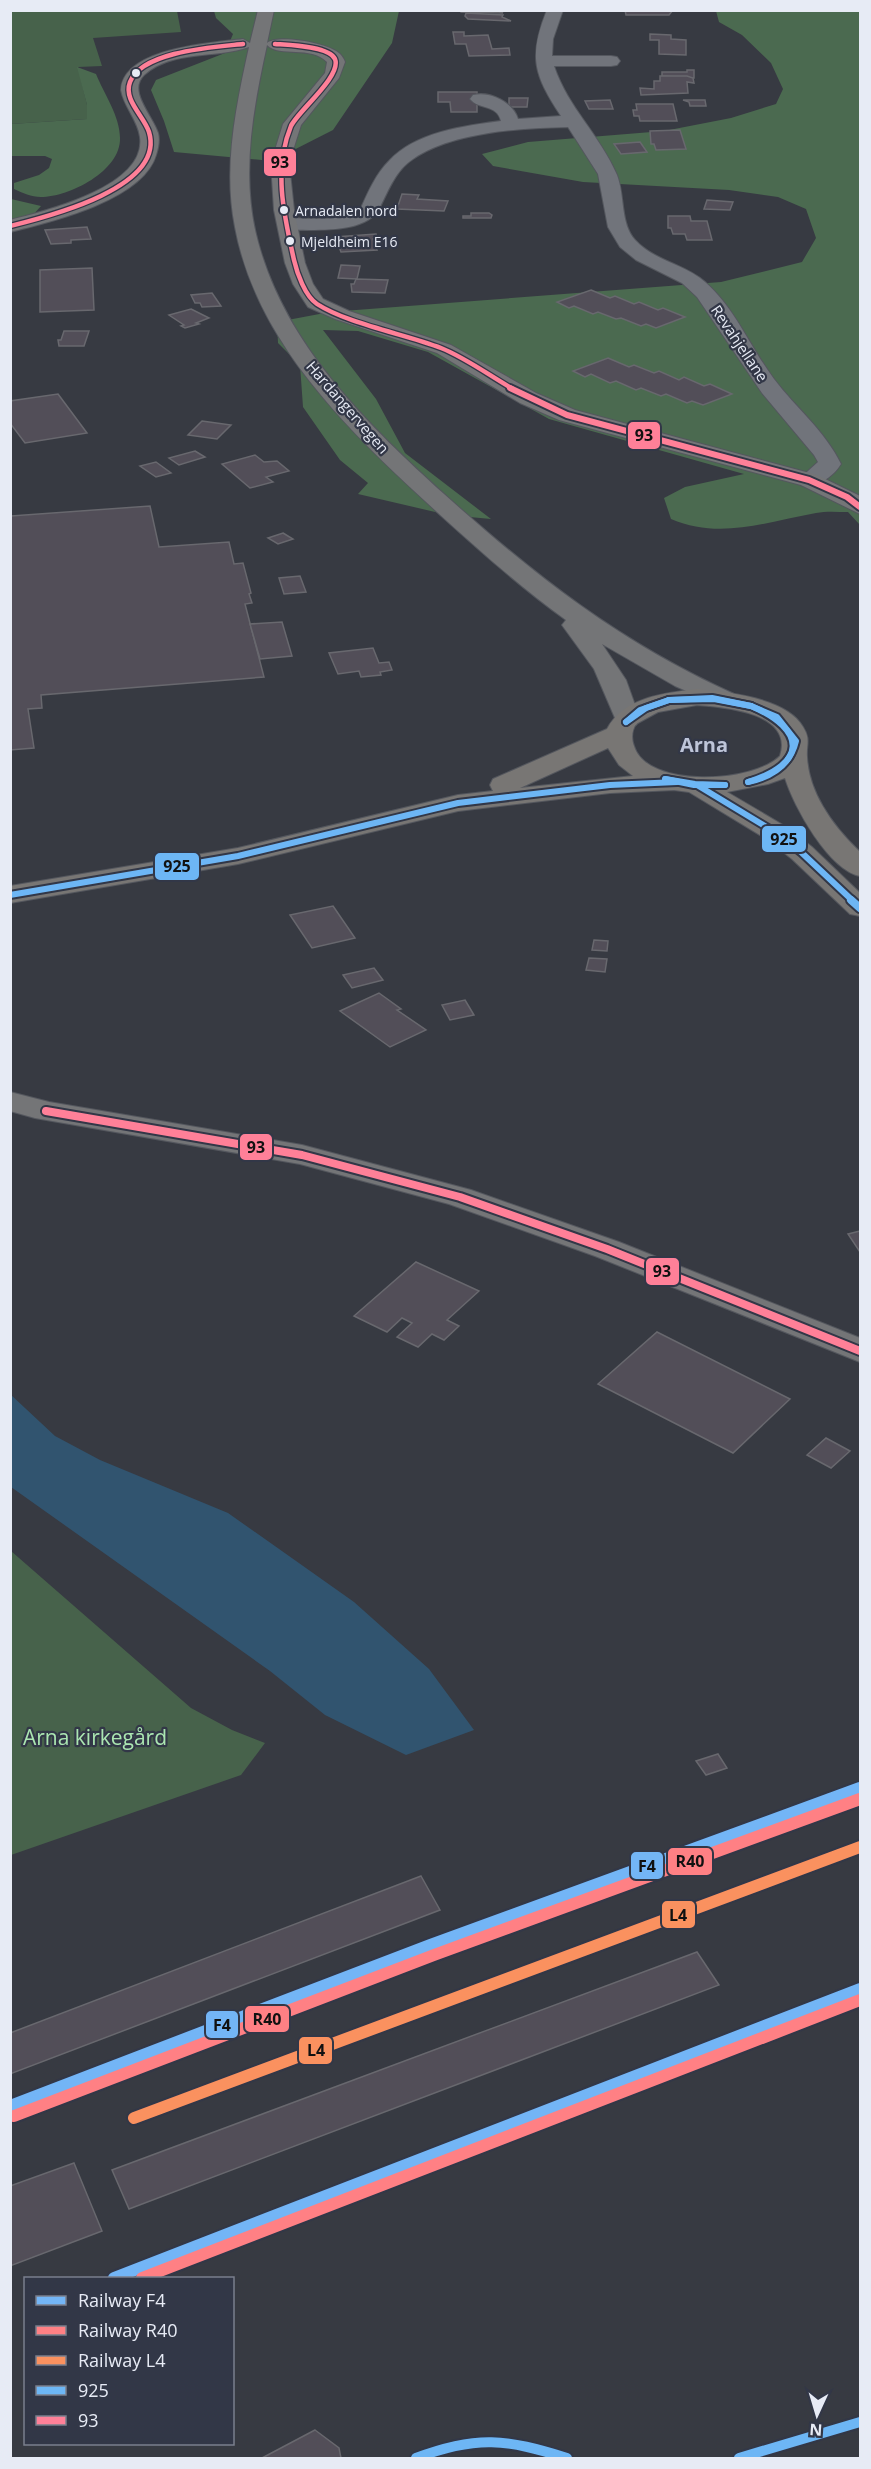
<svg xmlns="http://www.w3.org/2000/svg" width="871" height="2469" viewBox="0 0 871 2469" font-family="'Open Sans',sans-serif">
<style>
.green{fill:#47624b}
.forest{fill:#4b6a50}
.water{fill:#31546f}
.building{fill:#524e58;stroke:#68686e;stroke-width:1.5}
.lines{fill:none;stroke-linecap:round;stroke-linejoin:round}
.minor-casing{stroke:#54575e;stroke-width:2}
.major-casing{stroke:#54575e;stroke-width:2}
.highway-casing{stroke:#54575e;stroke-width:2}
.minor{fill:#71747b;fill-rule:evenodd}
.major{fill:#747577;fill-rule:evenodd}
.highway{fill:#787674;fill-rule:evenodd}
.bus-1-far2-casing{stroke:#323747;stroke-width:10}
.bus-1-far1-casing{stroke:#323747;stroke-width:12}
.bus-1-casing{stroke:#323747;stroke-width:14}
.bus-2-far2-casing{stroke:#323747;stroke-width:7}
.bus-2-far1-casing{stroke:#323747;stroke-width:10}
.bus-2-casing{stroke:#323747;stroke-width:12}
.bus-1-far2{stroke:#6db6f5;stroke-width:6}
.bus-1-far1{stroke:#6db6f5;stroke-width:8}
.bus-1{stroke:#6db6f5;stroke-width:10}
.bus-2-far2{stroke:#ff8098;stroke-width:4.5}
.bus-2-far1{stroke:#ff8098;stroke-width:6}
.bus-2{stroke:#ff8098;stroke-width:8}
.rail-1-casing{stroke:#323747;stroke-width:16}
.rail-2-casing{stroke:#323747;stroke-width:16}
.rail-3-casing{stroke:#323747;stroke-width:16}
.rail-1{stroke:#73b5f6;stroke-width:12}
.rail-2{stroke:#ff8084;stroke-width:12}
.rail-3{stroke:#fa915f;stroke-width:12}
.bus-dot{fill:#e7ebf5;stroke:#323747;stroke-width:2}
.labels{text-anchor:middle;dominant-baseline:central;stroke-width:4.5;stroke-linejoin:round;paint-order:stroke}
.far-bus-label{font-size:14px;fill:#e7ebf5;stroke:#323747;text-anchor:start}
.far-street-label{font-size:15px;fill:#e7ebf5;stroke:#323747}
.far-district-label{font-size:20px;font-weight:bold;fill:#bec5d9;stroke:#323747}
.near-park-label{font-size:21px;fill:#abe6b1;stroke:#323747}
.line-badge{stroke:#323747;stroke-width:2}
.pale-badge-label{font-size:16px;text-anchor:middle;font-weight:bold;fill:#111}
</style>
<rect width="100%" height="100%" fill="#373a42"/>
<g class="green">
<path d="M11 11H177L181 32 93 38 102 66 78 67 87 105V119L11 124Z"/>
<path d="M11 1551 191 1708 232 1730 265 1743 241 1775 11 1855Z"/>
</g>
<g class="forest">
<path d="M214 11H399L392 43 333 130 272 161 174 152 164 121 151 90 156 80 225 53 233 34 216 18Z"/>
<path d="M716 11H860V525L848 512C837 512 826 511 816 513 766 522 720 540 671 519L664 498 685 487 744 474 549 419 428 352 358 331 323 330 376 399 405 453 491 519 448 515 358 494 368 483 340 460 303 407 300 365 278 343 277 322 330 312 721 282 802 262 816 238 806 209 778 197 729 190 583 182 493 166 482 154 528 142 664 131 731 118 776 104 783 89 771 63 742 35 719 22Z"/>
<path d="M77 67 96 74C104 94 120 116 120 138 121 171 69 197 41 197 31 197 23 193 14 189V183L39 175 49 168 52 159 45 156H11V124L87 119V105Z"/>
<path d="M11 199 41 206 33 215 11 220Z"/>
</g>
<path class="water" d="M10 1394 55 1436 100 1460 228 1513 354 1602 429 1669 474 1730 406 1755 325 1715 270 1671 11 1487Z"/>
<g class="building">
<path d="M459 10H496L503 13 461 12Z"/>
<path d="M625 10H673L669 15H626Z"/>
<path d="M466 13 503 15 502 17 511 21 468 19 465 16Z"/>
<path d="M453 32H464V36L488 35 492 49 509 48 510 55 469 56 466 44H455Z"/>
<path d="M650 34 671 35V39L686 40V55L659 54V40H650Z"/>
<path d="M687 70H694V78L662 76V72H687Z"/>
<path d="M660 76H687L693 78 694 83 687 82 688 93 641 95 640 88 654 89V81H660Z"/>
<path d="M438 92H477V112H451L450 102H438Z"/>
<path d="M509 98H528L527 107H509Z"/>
<path d="M610 100 613 109H589L585 101Z"/>
<path d="M683 100H705L706 106H690L689 102Z"/>
<path d="M636 104H673L677 121H640L639 116H634L633 110H637Z"/>
<path d="M680 130 686 149 656 150 654 144H651L650 131Z"/>
<path d="M640 142 647 152 621 154 614 144Z"/>
<path d="M402 194 419 195 417 199 448 201 444 211 397 209Z"/>
<path d="M707 200 733 202 730 210 704 209Z"/>
<path d="M471 213H489L492 215 491 218H463V216H471Z"/>
<path d="M668 216H690L691 221H707L712 240H687L685 234H673L671 228H668Z"/>
<path d="M87 227 91 239 71 240V243L51 244 45 230Z"/>
<path d="M376 234 377 238 373 239 377 250 341 252 335 237Z"/>
<path d="M341 265 360 266 357 279 338 278Z"/>
<path d="M92 268 94 310 40 312V270Z"/>
<path d="M356 279 388 280 385 293 352 292 351 284H354Z"/>
<path d="M591 290 610 298 615 296 634 304 639 302 658 310 663 308 685 317 656 328 646 324 641 326 621 318 616 319 598 312 593 314 574 306 569 308 557 302Z"/>
<path d="M212 293 221 306 202 307 200 303H195L191 295Z"/>
<path d="M191 309 209 318 196 323 199 324 185 328 181 326 184 325 169 315Z"/>
<path d="M64 331H89L84 346H59L58 340H61Z"/>
<path d="M608 358 629 367 634 365 654 373 659 371 679 380 684 377 704 386 710 384 732 394 703 405 692 401 687 403 666 394 661 396 641 388 636 390 616 381 610 383 591 374 585 377 573 371Z"/>
<path d="M58 394 87 433 25 443 10 423V401Z"/>
<path d="M202 421 231 425 217 439 188 435Z"/>
<path d="M195 451 205 457 179 465 169 458Z"/>
<path d="M255 455 264 462 277 461 289 471 266 477 273 482 250 488 222 464Z"/>
<path d="M156 462 171 473 156 477 140 466Z"/>
<path d="M150 506 159 547 229 542 234 564 243 563 251 593 249 594 252 603 245 604 264 677 41 695 42 708 28 709 34 748 10 750V513L11 516Z"/>
<path d="M283 533 293 539 278 544 268 538Z"/>
<path d="M300 576 306 592 284 594 279 578Z"/>
<path d="M282 622 292 656 260 659 250 624Z"/>
<path d="M373 648 379 663 389 662 392 670 380 672 381 675 361 677 359 671 338 674 329 653Z"/>
<path d="M333 906 355 938 312 948 290 915Z"/>
<path d="M594 940 608 941 607 951 592 950Z"/>
<path d="M589 958 607 959 605 972 586 970Z"/>
<path d="M374 968 383 980 352 988 343 975Z"/>
<path d="M379 993 401 1009 397 1010 426 1030 390 1047 340 1011Z"/>
<path d="M465 1000 474 1015 450 1020 442 1005Z"/>
<path d="M860 1231V1252L848 1234Z"/>
<path d="M416 1262 479 1291 447 1320 459 1326 444 1340 432 1334 418 1347 397 1337 412 1323 402 1318 387 1332 354 1316Z"/>
<path d="M657 1332 790 1399 733 1453 598 1384Z"/>
<path d="M826 1438 850 1451 831 1468 807 1455Z"/>
<path d="M718 1754 727 1768 706 1775 696 1761Z"/>
<path d="M421 1876 440 1910 10 2074V2033Z"/>
<path d="M697 1952 719 1985 129 2209 112 2170Z"/>
<path d="M74 2163 102 2231 10 2266V2186Z"/>
<path d="M315 2430 339 2448 341 2458H262Z"/>
</g>
<g class="lines">
<defs>
<path id="minor" d="M547 10H563L553 39 552 56H611L617 57 620 61 617 65 611 66H554C568 108 600 135 617 175 625 196 620 223 635 240 654 261 685 264 705 282 735 308 750 347 774 379 796 408 825 431 841 464 833 477 816 489 801 485L798 480 818 462 814 455 762 393 697 297 682 283 636 260 620 247 608 227 598 174 568 127C522 128 452 132 413 159 396 170 389 189 380 207 367 235 313 229 287 230L280 228 277 224 280 220 287 218C310 218 341 223 361 208 368 192 376 174 389 161 415 132 464 126 501 121 497 104 479 110 470 99L473 95C490 91 513 102 518 119L561 116C534 75 528 57 547 10Z"/>
<g id="major">
<path d="M258 10H274L267 43C278 34 329 43 340 54 342 56 344 59 345 62L339 78 301 125 289 163 294 210 305 263 313 284 323 299 349 311 451 345 536 393 575 410 817 475 860 496V514L801 485 559 420 520 403 437 353 335 319 308 307 293 284 285 263 274 210 271 163 283 124 325 73 327 62C311 45 280 58 267 45 253 109 240 177 258 242 286 346 367 424 444 494 535 576 621 643 734 694L738 699 734 704 725 707 716 704 675 686 602 644 626 680 640 719 636 725 627 727 618 725 594 669 562 625 566 620C520 587 478 549 437 512 352 434 257 345 235 227 223 167 236 106 249 47 217 59 173 49 144 75 127 91 153 116 158 133 160 140 158 149 156 155 143 200 51 222 10 232V220C47 211 147 186 140 137 138 120 124 107 121 90 123 48 211 43 243 39L250 43Z"/>
<path d="M10 1092 49 1102 302 1145 471 1190 619 1242 860 1338V1362L595 1256 449 1204 300 1164 35 1118 10 1111Z"/>
</g>
<path id="highway" d="M697 689C727 692 787 698 803 727 811 740 806 744 807 757 809 795 835 828 860 852V876C829 870 794 807 785 778L768 784 727 792 788 828 812 847 860 893V916L850 914 792 859 768 840 689 792 674 790 610 793 458 811 238 864 10 903V886L238 848 458 795 493 791 490 785 493 779 607 729C624 697 665 693 697 689ZM697 705C726 707 794 713 780 756 753 783 647 789 634 746 631 738 632 730 636 724L658 712ZM608 748 619 765 633 776 520 788Z"/>
</defs>
<use href="#minor" class="minor-casing"/>
<use href="#major" class="major-casing"/>
<use href="#highway" class="highway-casing"/>
<use href="#minor" class="minor"/>
<use href="#major" class="major"/>
<use href="#highway" class="highway"/>
<defs>
<g id="bus-1-far2">
<path d="M669 700 712 698 751 706"/>
<path d="M669 700 714 699 751 706"/>
<path d="M626 722 640 710 669 700"/>
<path d="M626 722 646 708 669 700"/>
<path d="M665 779 695 784 725 785"/>
<path d="M665 779 694 785H725"/>
<path d="M748 782C807 764 807 730 751 706"/>
<path d="M748 782C772 777 790 766 796 741L777 717 751 706"/>
<path d="M697 785 778 834 802 853 853 901"/>
<path d="M10 895 238 856 458 803 610 785 677 782"/>
</g>
<path id="bus-1-far1" d="M851 900 860 908"/>
<g id="bus-1">
<path d="M416 2458C477 2435 506 2439 567 2458"/>
<path d="M739 2458 860 2422"/>
</g>
<g id="bus-2-far2">
<path d="M275 44C288 45 329 46 335 59 342 76 298 111 291 126 273 170 284 215 294 260 297 273 305 296 317 304 348 324 405 334 441 348 466 358 490 376 513 389"/>
<path d="M10 226C46 217 166 188 149 132 144 116 123 100 130 82 142 51 215 47 243 44"/>
</g>
<path id="bus-2-far1" d="M510 388 567 415 809 480 847 497 860 507"/>
<path id="bus-2" d="M46 1111 302 1155 460 1197 607 1249 860 1351"/>
</defs>
<use href="#bus-1-far2" class="bus-1-far2-casing"/>
<use href="#bus-1-far1" class="bus-1-far1-casing"/>
<use href="#bus-1" class="bus-1-casing"/>
<use href="#bus-2-far2" class="bus-2-far2-casing"/>
<use href="#bus-2-far1" class="bus-2-far1-casing"/>
<use href="#bus-2" class="bus-2-casing"/>
<use href="#bus-1-far2" class="bus-1-far2"/>
<use href="#bus-1-far1" class="bus-1-far1"/>
<use href="#bus-1" class="bus-1"/>
<use href="#bus-2-far2" class="bus-2-far2"/>
<use href="#bus-2-far1" class="bus-2-far1"/>
<use href="#bus-2" class="bus-2"/>
<defs>
<g id="rail-1">
<path d="M10 2106 430 1945 860 1788"/>
<path d="M114 2278 860 1989"/>
</g>
<g id="rail-2">
<path d="M14 2116 434 1955 860 1799"/>
<path d="M142 2278 860 2000"/>
</g>
<path id="rail-3" d="M134 2118 860 1847"/>
</defs>
<use href="#rail-1" class="rail-1-casing"/>
<use href="#rail-2" class="rail-2-casing"/>
<use href="#rail-3" class="rail-3-casing"/>
<use href="#rail-1" class="rail-1"/>
<use href="#rail-2" class="rail-2"/>
<use href="#rail-3" class="rail-3"/>
</g>
<g class="bus-dot">
<circle cx="136" cy="73" r="5"/>
<circle cx="284" cy="210" r="5"/>
<circle cx="290" cy="241" r="5"/>
</g>
<g class="labels">
<g class="far-bus-label">
<text x="295" y="210">Arnadalen nord</text>
<text x="301" y="241">Mjeldheim E16</text>
</g>
<g class="far-street-label">
<text transform="translate(740 343) rotate(56)">Revahjellane</text>
<text transform="translate(348 407) rotate(49)">Hardangervegen</text>
</g>
<g class="far-district-label">
<text x="704" y="744">Arna</text>
</g>
<g class="near-park-label">
<text x="95" y="1737">Arna kirkegård</text>
</g>
</g>
<g class="line-badge">
<rect x="263" y="148" width="34" height="29" rx="6" fill="#ff8098"/>
<rect x="627" y="421" width="34" height="29" rx="6" fill="#ff8098"/>
<rect x="761" y="825" width="46" height="28" rx="6" fill="#6db6f5"/>
<rect x="154" y="852" width="46" height="29" rx="6" fill="#6db6f5"/>
<rect x="239" y="1133" width="34" height="28" rx="6" fill="#ff8098"/>
<rect x="645" y="1257" width="35" height="29" rx="6" fill="#ff8098"/>
<rect x="667" y="1847" width="46" height="29" rx="6" fill="#ff8084"/>
<rect x="630" y="1851" width="34" height="29" rx="6" fill="#73b5f6"/>
<rect x="661" y="1900" width="35" height="29" rx="6" fill="#fa915f"/>
<rect x="244" y="2005" width="46" height="28" rx="6" fill="#ff8084"/>
<rect x="205" y="2010" width="34" height="29" rx="6" fill="#73b5f6"/>
<rect x="298" y="2036" width="35" height="29" rx="6" fill="#fa915f"/>
</g>
<g class="pale-badge-label">
<text x="280" y="168">93</text>
<text x="644" y="441">93</text>
<text x="784" y="845">925</text>
<text x="177" y="872">925</text>
<text x="256" y="1153">93</text>
<text x="662" y="1277">93</text>
<text x="690" y="1867">R40</text>
<text x="647" y="1872">F4</text>
<text x="678" y="1921">L4</text>
<text x="267" y="2025">R40</text>
<text x="222" y="2031">F4</text>
<text x="316" y="2056">L4</text>
</g>
<rect width="871" height="2469" fill="none" stroke="#e7ebf5" stroke-width="24"/>
<rect x="24" y="2277" width="210" height="168" fill="#323747" stroke="#7a7f8d" stroke-width="1.5"/>
<rect x="36" y="2296" width="30" height="9" fill="#73b5f6" stroke="#7a7f8d" stroke-width="1.5"/>
<text x="78" y="2307" font-size="18" fill="#e7ebf5">Railway F4</text>
<rect x="36" y="2326" width="30" height="9" fill="#ff8084" stroke="#7a7f8d" stroke-width="1.5"/>
<text x="78" y="2337" font-size="18" fill="#e7ebf5">Railway R40</text>
<rect x="36" y="2356" width="30" height="9" fill="#fa915f" stroke="#7a7f8d" stroke-width="1.5"/>
<text x="78" y="2367" font-size="18" fill="#e7ebf5">Railway L4</text>
<rect x="36" y="2386" width="30" height="9" fill="#6db6f5" stroke="#7a7f8d" stroke-width="1.5"/>
<text x="78" y="2397" font-size="18" fill="#e7ebf5">925</text>
<rect x="36" y="2416" width="30" height="9" fill="#ff8098" stroke="#7a7f8d" stroke-width="1.5"/>
<text x="78" y="2427" font-size="18" fill="#e7ebf5">93</text>
<g transform="translate(817 2415) rotate(184)" stroke="#323747" stroke-width="4.5" paint-order="stroke">
<path d="M0-4.5L10 22L0 15L-10 22Z" fill="#e7ebf5"/>
<text y="-9" font-size="16" font-weight="bold" text-anchor="middle" fill="#e7ebf5">N</text>
</g>
</svg>
